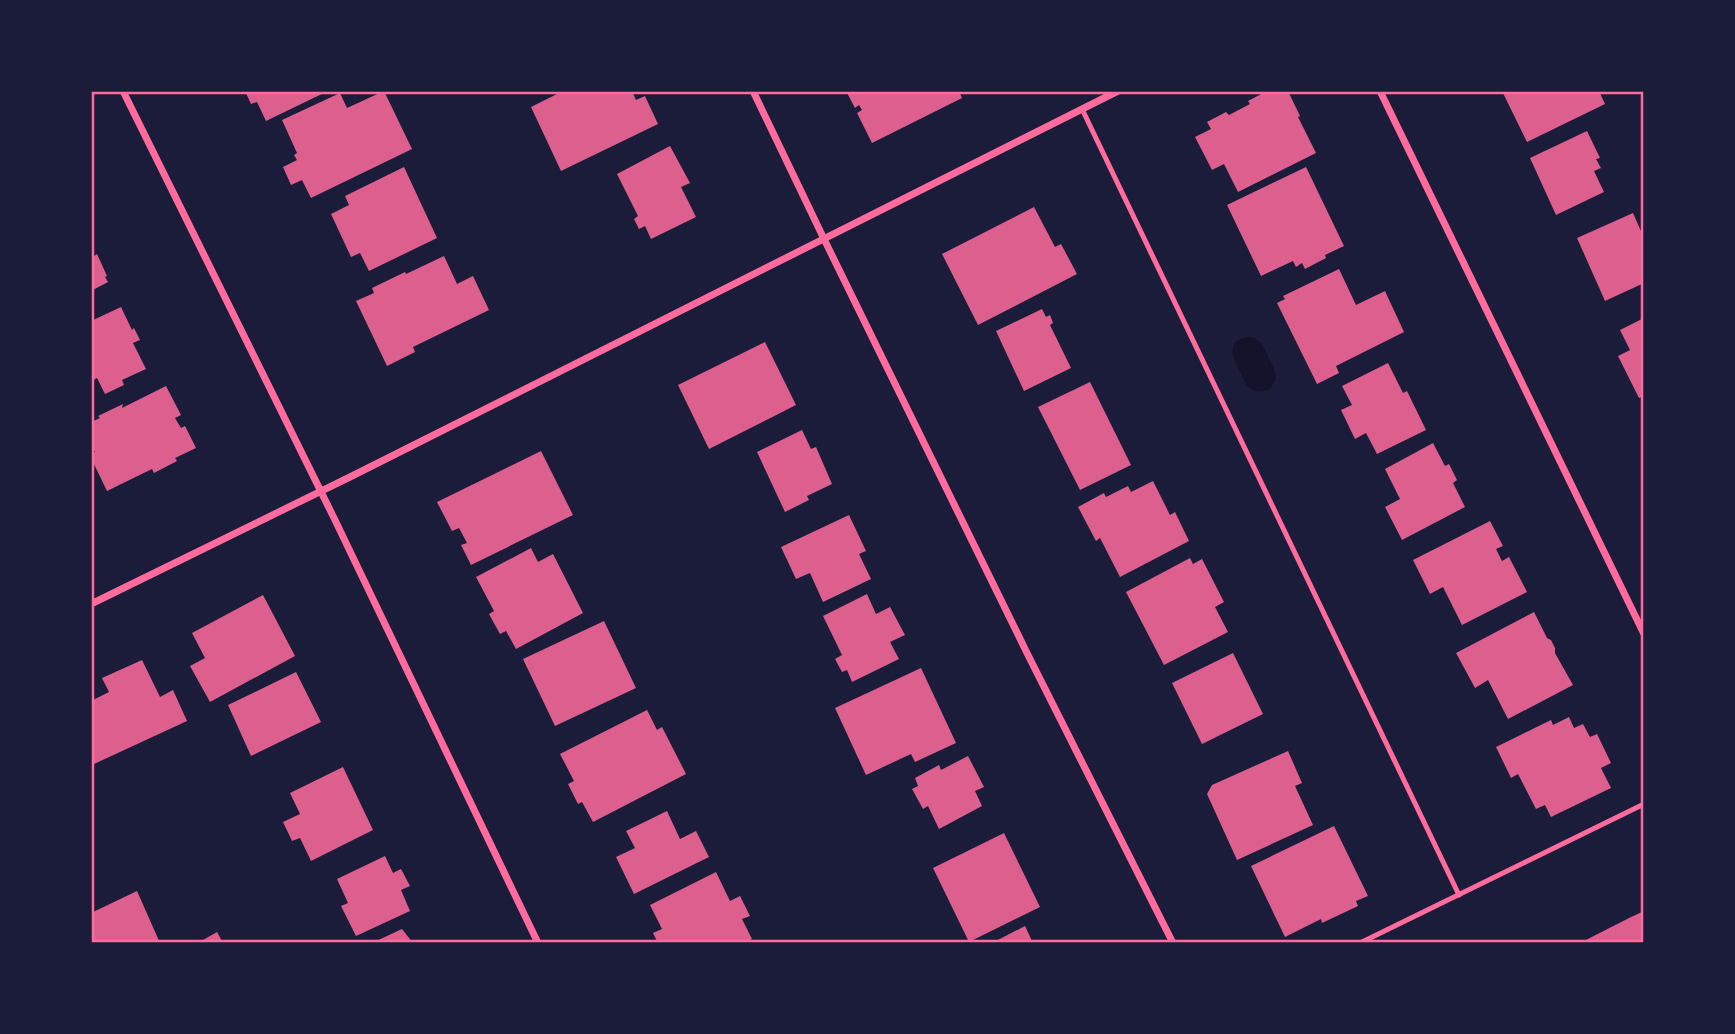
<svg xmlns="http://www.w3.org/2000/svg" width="1735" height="1034" viewBox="0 0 1735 1034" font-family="Barlow,sans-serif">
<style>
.water{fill:#12122b}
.building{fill:#dd5f8e}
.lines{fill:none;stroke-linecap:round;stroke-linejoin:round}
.service{stroke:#ff6b9d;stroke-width:5}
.minor{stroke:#ff6b9d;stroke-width:7}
.neatline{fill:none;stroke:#ff6b9d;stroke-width:2.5}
</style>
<rect width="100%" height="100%" fill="#1b1b3a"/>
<path class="water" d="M1249 337 1255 338 1262 344 1275 371 1276 379 1270 389C1264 391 1259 393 1253 390 1246 387 1243 378 1240 371 1232 357 1225 339 1249 337Z"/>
<g class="building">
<path d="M245 91H328L266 121 257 102 251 104Z"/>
<path d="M384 91 412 149 311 198 302 180 291 185 283 167 297 160 294 155 297 153 282 120 340 93 347 108Z"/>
<path d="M563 91H632L636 100 645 96 658 124 561 171 531 107Z"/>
<path d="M846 91H959L962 98 872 143 857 113 862 110 859 105 855 108Z"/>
<path d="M1267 91H1274L1275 93 1288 91 1300 116 1298 117 1316 153 1238 192 1224 164 1212 170 1195 137 1211 129 1207 122 1226 112 1229 115 1250 104 1248 101Z"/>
<path d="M1502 91H1599L1605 104 1527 142Z"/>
<path d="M1587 131 1600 158 1596 159 1601 168 1594 171 1604 192 1556 215 1530 158Z"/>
<path d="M670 146 690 183 681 187 696 217 651 239 645 226 639 229 634 219 638 216 617 174Z"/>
<path d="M404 167 437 238 369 271 360 253 351 257 331 214 349 205 345 196Z"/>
<path d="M1306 167 1344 246 1325 255 1326 258 1305 269 1302 263 1296 267 1293 261 1261 276 1227 205Z"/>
<path d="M1034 207 1055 247 1061 244 1077 274 978 325 942 254Z"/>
<path d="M1633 213 1644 238V283L1605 301 1577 238Z"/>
<path d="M93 252 94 256 97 254 107 276 105 277 108 282 91 291V253Z"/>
<path d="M444 256 457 284 473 276 489 310 413 347 415 352 387 366 356 301 374 293 372 288 405 272 406 274Z"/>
<path d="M1339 269 1356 305 1385 291 1404 332 1336 366 1339 373 1317 384 1277 303 1285 299 1283 296Z"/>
<path d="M121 307 132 330 134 328 140 340 133 343 146 369 122 380 124 385 105 394 97 378 91 381V321Z"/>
<path d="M1042 309 1046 317 1050 315 1053 323 1050 325 1071 368 1024 391 996 331Z"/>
<path d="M1644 318V396L1639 398 1618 356 1630 350 1620 330Z"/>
<path d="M765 342 796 405 709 449 678 385Z"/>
<path d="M1388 363 1403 393 1407 391 1426 430 1377 454 1366 433 1355 439 1341 410 1352 405 1342 386Z"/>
<path d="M1090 382 1131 465 1080 490 1038 407Z"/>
<path d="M166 386 181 415 175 418 181 428 185 426 196 448 175 458 177 461 154 473 152 469 107 491 91 458V454L95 452 91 445V422L100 418 98 416 123 404 122 408Z"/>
<path d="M802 430 811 449 816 447 832 484 807 496 809 500 785 512 757 452Z"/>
<path d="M1433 443 1445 466 1449 464 1457 480 1453 483 1465 507 1402 540 1385 507 1400 499 1385 469Z"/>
<path d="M541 451 573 515 471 565 461 545 467 543 459 528 452 531 437 502Z"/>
<path d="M1153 481 1170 515 1175 512 1189 541 1120 577 1100 538 1096 541 1078 507 1104 493 1106 497 1128 486 1131 492Z"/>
<path d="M849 515 866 551 859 554 871 579 823 602 810 573 796 579 781 547Z"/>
<path d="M1490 521 1503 546 1496 549 1502 561 1509 557 1527 592 1462 625 1443 587 1430 594 1413 560Z"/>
<path d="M531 548 538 562 553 554 583 613 516 649 506 631 500 634 489 614 494 611 476 577Z"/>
<path d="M1190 558 1193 564 1202 559 1224 602 1215 607 1228 632 1164 665 1126 592Z"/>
<path d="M867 594 876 614 890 607 905 635 890 642 899 659 852 682 847 670 842 672 835 659 842 655 823 616Z"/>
<path d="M263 595 295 656 210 702 190 666 205 658 192 633Z"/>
<path d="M1534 612 1547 638 1551 640 1555 648V653L1573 685 1508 719 1488 680 1475 688 1456 653Z"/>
<path d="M604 621 636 688 555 726 523 659Z"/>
<path d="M1233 653 1263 714 1202 744 1172 683Z"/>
<path d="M142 660 160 697 173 690 187 721 94 764 91 758V701L109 692 102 678Z"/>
<path d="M921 668 956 743 915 762 911 754 866 775 835 708Z"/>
<path d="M296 672 321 722 251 756 228 705Z"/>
<path d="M647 710 657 730 662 727 686 774 593 822 582 802 578 804 568 784 574 781 560 754Z"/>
<path d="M1569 717 1574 728 1583 724 1590 737 1597 734 1611 763 1601 768 1611 788 1551 817 1545 805 1536 809 1518 774 1511 778 1496 747 1551 720 1553 725Z"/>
<path d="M1288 751 1302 783 1295 786 1313 825 1237 860 1207 794 1212 785Z"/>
<path d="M968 756 984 787 975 791 982 806 939 829 928 806 923 809 912 789 918 786 915 778 939 765 941 770Z"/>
<path d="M343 767 373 830 311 861 300 838 292 841 283 822 300 814 290 793Z"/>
<path d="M667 811 680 839 696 831 709 857 634 894 616 857 635 848 626 831Z"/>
<path d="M1334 826 1368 896 1356 901 1358 906 1322 923 1321 919 1285 937 1251 866Z"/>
<path d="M1004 833 1040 907 969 942 933 868Z"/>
<path d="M385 856 393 873 401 869 410 886 401 890 410 911 356 936 341 906 348 903 337 879Z"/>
<path d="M716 872 730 901 740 896 750 916 742 919 752 939 743 943H658L653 933 662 929 650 905Z"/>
<path d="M137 891 160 943H91V913Z"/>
<path d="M1644 911V943H1580L1629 918Z"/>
<path d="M1025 926 1033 943H992Z"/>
<path d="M402 929 413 943H372Z"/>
<path d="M217 932 223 943H198Z"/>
</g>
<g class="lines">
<g class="service">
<path d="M1082 109 1459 895"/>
<path d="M1360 943 1644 804"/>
</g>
<g class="minor">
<path d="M123 91 335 520 538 943"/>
<path d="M753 91 824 239 1027 653 1173 943"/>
<path d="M1380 91 1644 634"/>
<path d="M91 604 350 477 1118 91"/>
</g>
</g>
<rect width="1735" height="1034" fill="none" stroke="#1b1b3a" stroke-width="186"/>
<rect x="93" y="93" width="1549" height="848" class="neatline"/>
</svg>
